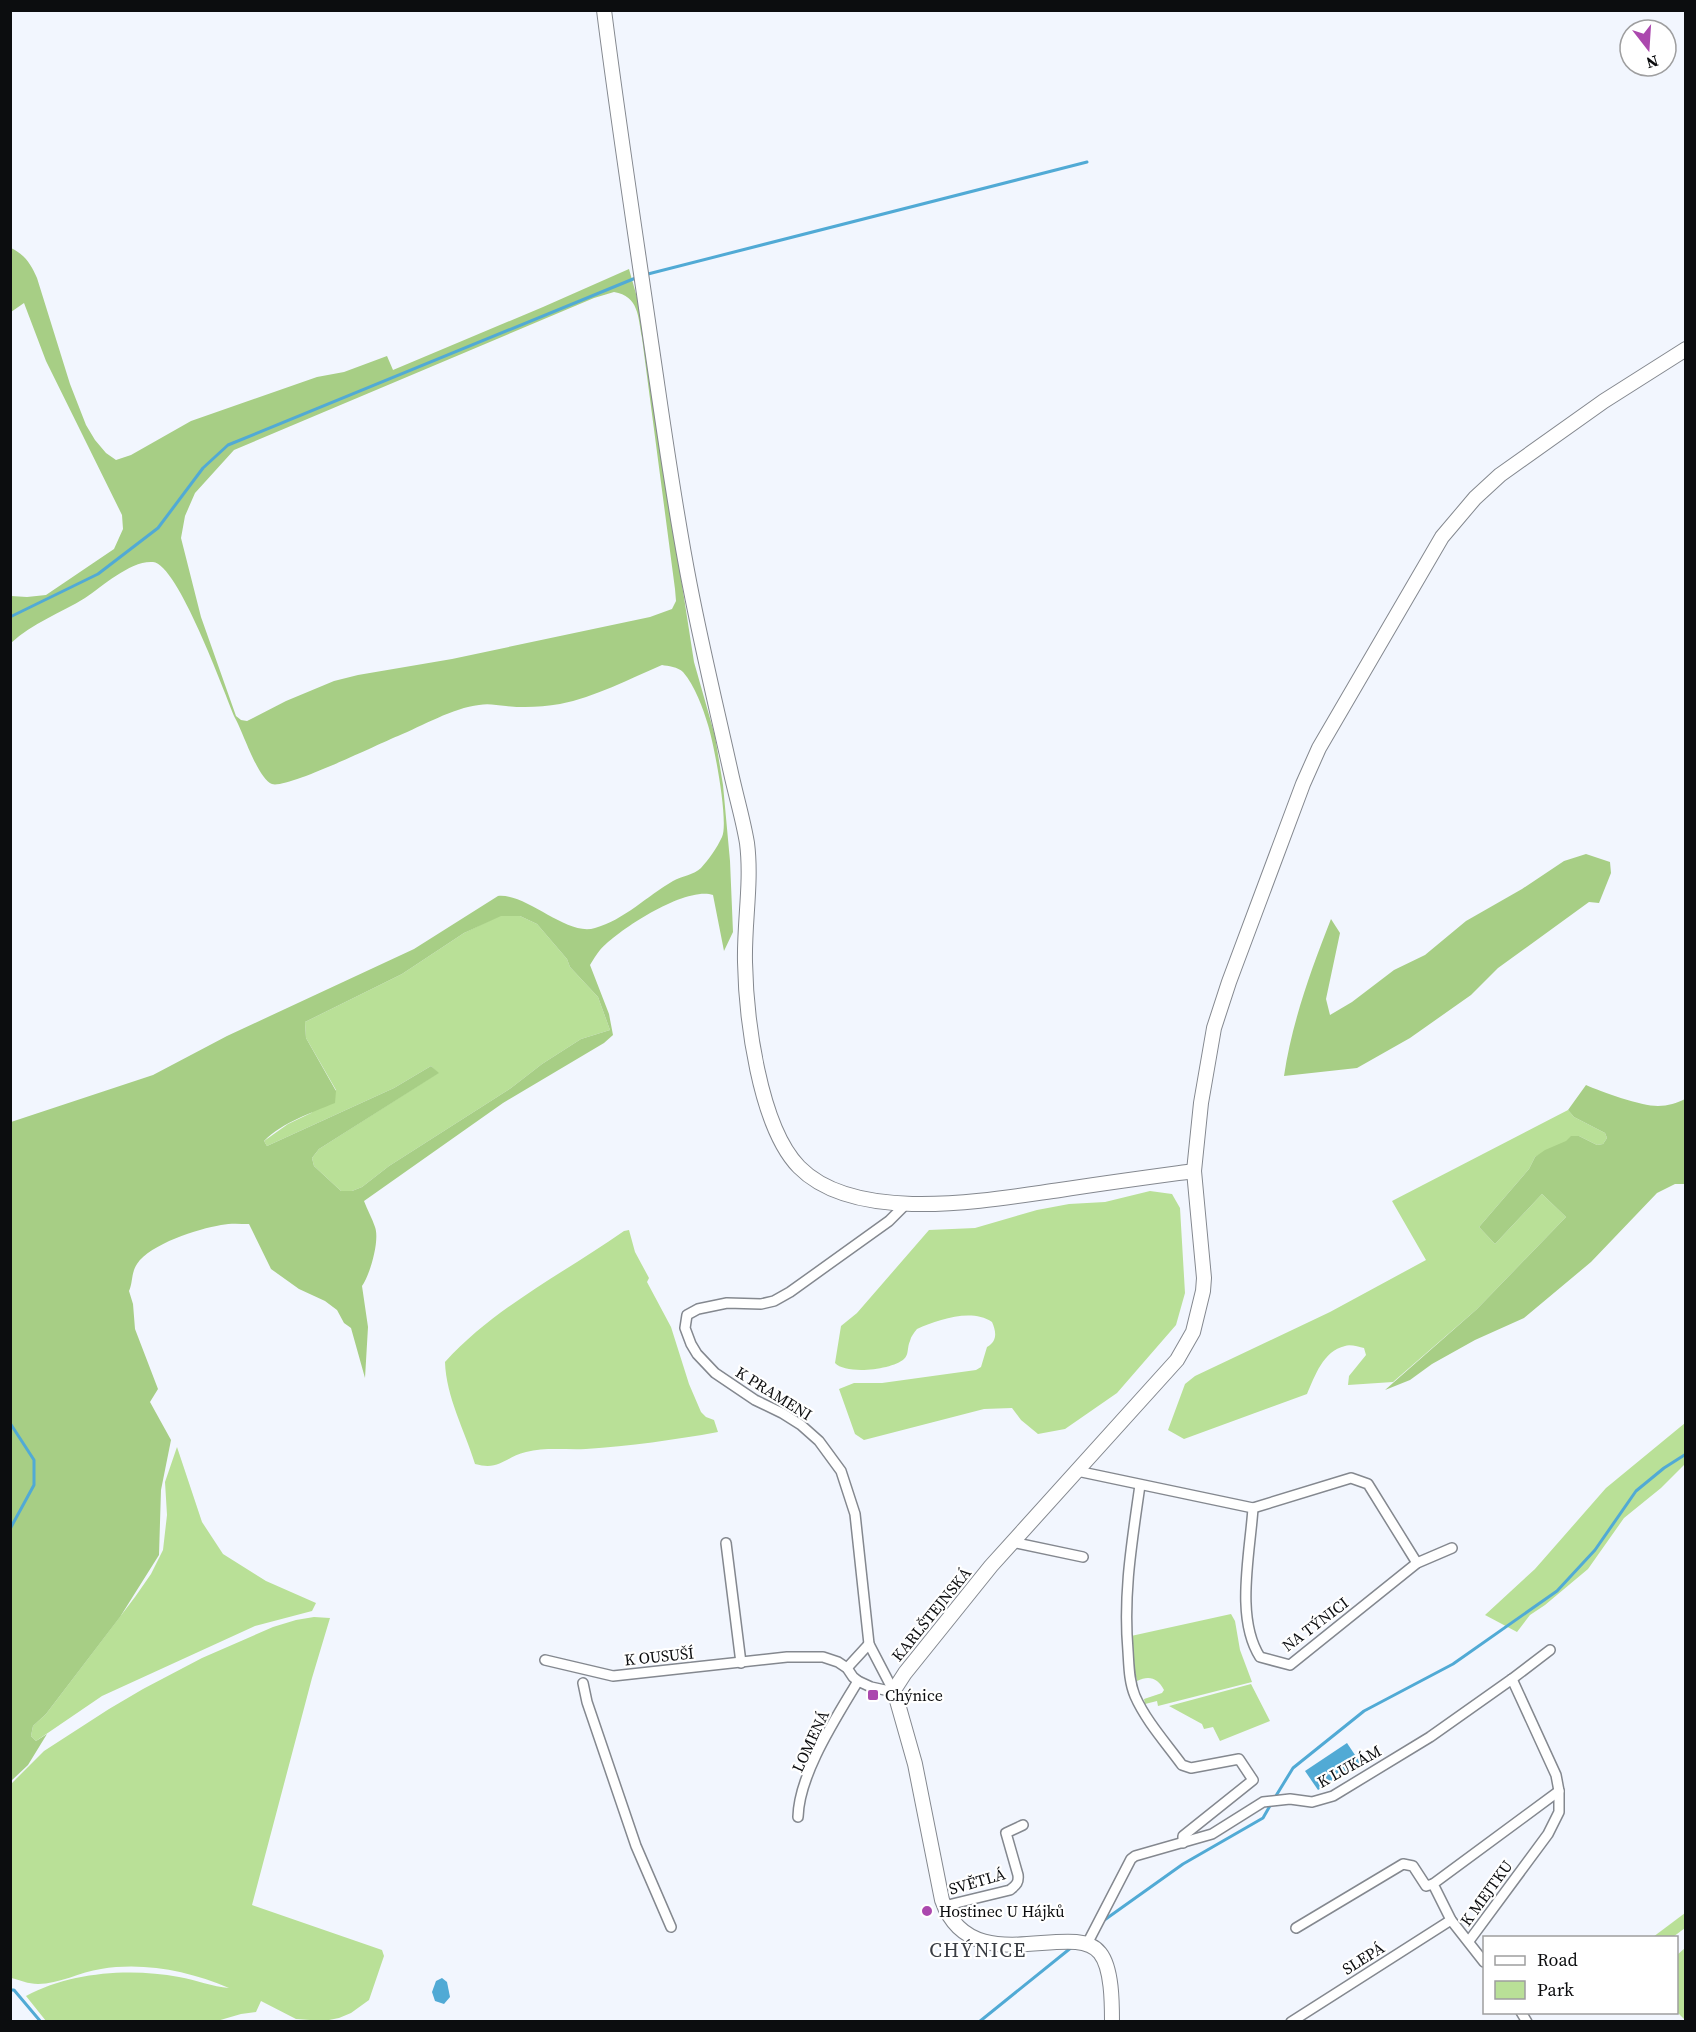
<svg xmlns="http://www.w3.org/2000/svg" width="1696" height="2032" viewBox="0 0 1696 2032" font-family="'Source Serif 4',serif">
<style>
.green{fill:#b9e097}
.forest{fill:#a7ce85;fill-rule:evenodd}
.water{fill:#51aad5}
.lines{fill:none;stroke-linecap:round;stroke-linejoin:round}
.stream{stroke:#51aad5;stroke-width:3}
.street-casing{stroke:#84888f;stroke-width:12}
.secondary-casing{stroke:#84888f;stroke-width:16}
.street{stroke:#fff;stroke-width:9}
.secondary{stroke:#fff;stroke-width:14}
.poi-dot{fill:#ab48ae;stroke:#fff;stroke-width:2}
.labels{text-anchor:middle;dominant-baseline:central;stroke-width:4.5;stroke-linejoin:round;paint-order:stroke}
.street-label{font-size:16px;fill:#0c0d0f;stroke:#fff}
.poi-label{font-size:16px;fill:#0c0d0f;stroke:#fff;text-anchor:start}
.quarter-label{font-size:20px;letter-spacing:1.5px;fill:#393c42;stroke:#fff}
</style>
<rect width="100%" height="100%" fill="#f2f6fe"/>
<g class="green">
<path d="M501 915 520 916 537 924 567 959 570 967 598 997 610 1030 581 1039 542 1064 511 1088 389 1166 362 1187 352 1191H341L314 1166 312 1158 319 1149 438 1073 431 1066 394 1088 267 1146 264 1141 288 1124 311 1113 336 1090 306 1038 305 1022 402 974 464 933Z"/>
<path d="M1568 1110 1574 1117 1605 1133 1607 1138 1603 1144 1597 1145 1579 1136 1535 1157 1529 1169 1479 1227 1495 1244 1542 1194 1566 1217 1477 1309 1393 1382 1348 1385 1349 1376 1366 1355 1364 1348C1359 1347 1350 1344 1345 1346 1323 1351 1315 1376 1307 1394L1184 1439 1168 1430 1185 1384 1195 1376 1330 1312 1426 1260 1392 1201Z"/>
<path d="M1150 1191 1172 1194 1180 1208 1185 1293 1176 1325 1117 1393 1065 1429 1038 1434 1021 1420 1012 1408 984 1409 864 1440 855 1434 839 1389 854 1383H882L976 1370 981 1367 987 1347C998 1341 996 1331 992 1322 971 1308 938 1320 917 1329 914 1333 911 1336 910 1341 907 1347 909 1355 904 1359 892 1370 846 1375 835 1363L841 1326 857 1313 929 1230 975 1228 1037 1210 1069 1204 1105 1202Z"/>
<path d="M629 1230 635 1252 649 1278 647 1282 671 1327 689 1384 701 1412 706 1417 714 1420 718 1432C675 1440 629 1446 586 1449 566 1450 545 1447 526 1452 505 1457 500 1471 475 1464 465 1431 446 1397 445 1362 495 1307 564 1273 624 1231Z"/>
<path d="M1685 1423V1464L1661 1488 1624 1518 1588 1569 1545 1605 1530 1615 1517 1632 1485 1615 1535 1569 1606 1488Z"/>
<path d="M177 1447 202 1522 223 1554 266 1581 316 1603 312 1611 255 1626 102 1696 36 1741 31 1736 33 1726 46 1714 135 1597 151 1574 163 1550 167 1515 165 1482Z"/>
<path d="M1231 1614 1235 1621 1240 1650 1252 1682 1158 1706 1157 1701 1145 1704 1144 1699 1162 1693 1164 1690C1158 1678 1149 1675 1137 1681L1133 1662 1131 1636Z"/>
<path d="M314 1617 330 1618 312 1678 252 1905 382 1950 384 1956 369 2000 351 2013 339 2018 324 2021 296 2019 261 2001 256 2012 241 2014 217 2021H46L26 1996C71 1972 130 1968 179 1977 196 1980 213 1987 229 1988 189 1971 144 1962 101 1969 80 1972 59 1984 38 1984 28 1984 20 1980 11 1978V1784L44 1751 109 1709 143 1689 202 1658 273 1627 296 1620Z"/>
<path d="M1251 1684 1270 1721 1220 1741 1213 1727 1204 1729 1202 1724 1169 1706Z"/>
<path d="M1685 1913V1928L1673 1937H1653Z"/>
<path d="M1685 1948V2020L1676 2011 1677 1955Z"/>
</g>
<g class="forest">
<path d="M11 248C25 255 31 264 37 278L70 384 86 425 95 440 106 453 116 460 131 455 191 421 317 377 344 372 387 356 393 370 543 307 629 269 638 301 694 662 715 736 723 785 730 861 733 932 724 951 713 895C686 886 619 929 600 950 596 955 593 960 590 965L609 1014 613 1035 604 1043 503 1103 364 1201C367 1209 372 1218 375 1227 380 1240 370 1275 362 1286L368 1327 365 1378 351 1328 344 1323 337 1310 325 1301 299 1289 271 1269 249 1224C240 1224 231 1223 221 1225 198 1229 150 1244 137 1264 131 1273 133 1282 129 1291L133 1304 135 1329 158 1389 150 1402 171 1440 161 1490 159 1555 120 1617 46 1714 33 1726 31 1736 36 1741 47 1734 28 1765 11 1781V1122L153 1075 227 1036 414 949 498 896C527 893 567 937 595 928 624 920 647 896 673 881 682 876 694 875 701 868 709 859 717 848 722 837 729 822 714 744 708 725 703 708 695 686 683 672 678 667 668 666 662 665 629 679 595 697 560 704 542 707 524 708 506 706 496 705 488 703 479 705 453 708 422 726 398 736 378 744 287 789 272 784 258 779 243 732 235 718 224 692 178 564 153 562 131 560 103 586 85 598 61 613 32 623 11 643V596L27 597 46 595 114 549 123 529 122 515 46 361 24 303 11 312ZM614 292C639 296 638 317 642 338L675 589 676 601 672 609 650 617 452 659 358 675 334 681 286 701 247 721 241 720 236 716 201 617 181 538 185 516 195 493 234 450 594 298ZM501 916H520L537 924 567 959 570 967 598 997 610 1030 581 1039 542 1064 511 1088 389 1166 362 1187 352 1191H341L314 1166 312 1158 319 1149 439 1073 431 1066 394 1088 267 1146 264 1141C283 1122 311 1113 335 1103L336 1091 306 1038 305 1022 402 974 464 933Z"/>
<path d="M1586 854 1610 862 1611 873 1599 903 1589 902 1498 968 1471 995 1410 1038 1357 1068 1284 1076C1292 1022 1311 970 1331 919L1340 933 1326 999 1330 1015 1352 1002 1394 970 1425 955 1466 921 1522 889 1564 861Z"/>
<path d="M1586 1085C1602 1092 1641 1106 1658 1106 1668 1106 1677 1103 1685 1099V1184H1675L1657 1193 1591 1262 1524 1318 1475 1340 1432 1364 1410 1380 1385 1390 1477 1309 1566 1217 1542 1194 1495 1244 1479 1227 1529 1169 1535 1157 1545 1150 1566 1141 1571 1136H1579L1597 1145 1603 1144 1607 1138 1605 1133 1574 1117 1568 1110Z"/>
</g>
<g class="water">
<path d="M1347 1743 1361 1764 1318 1790 1305 1771Z"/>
<path d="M442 1978 447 1982 450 1997 444 2004 435 2001 432 1992 436 1981Z"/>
</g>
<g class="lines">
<g class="stream">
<path d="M644 275 1087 162"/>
<path d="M10 617 98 574 158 528 203 468 228 445 638 277"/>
<path d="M10 1423 34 1460V1485L10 1529"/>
<path d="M1274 1799 1293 1768 1364 1711 1453 1664 1557 1591 1595 1550 1636 1491 1664 1468 1686 1454"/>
<path d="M1103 1921 1183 1864 1263 1818 1271 1804"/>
<path d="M10 1990H14L41 2022"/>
<path d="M979 2022 1072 1947"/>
</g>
<defs>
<g id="street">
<path d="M1077 1471 1253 1508 1351 1478 1368 1484 1417 1563"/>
<path d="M1140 1485C1132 1542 1123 1593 1128 1651 1129 1666 1129 1682 1135 1696 1146 1721 1166 1743 1182 1765L1191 1768 1239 1759 1253 1780 1183 1836V1843"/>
<path d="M1253 1508C1250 1554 1235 1618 1260 1657L1290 1665 1417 1563 1452 1548"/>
<path d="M1012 1542 1083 1557"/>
<path d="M726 1543 741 1663"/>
<path d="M545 1660 613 1676 787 1657H823L838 1662 847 1668 853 1677 858 1681 871 1687 894 1692"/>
<path d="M847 1668 869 1644"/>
<path d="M583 1683 587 1702 636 1846 671 1927"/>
<path d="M894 1692 869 1644 855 1514 841 1471 819 1441 801 1425 782 1413 755 1400 715 1373 697 1354 691 1344 685 1328 687 1315 698 1309 727 1303 761 1304 774 1301 790 1292 889 1221 907 1203"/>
<path d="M798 1817C799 1774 836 1718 858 1681"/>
<path d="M944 1906 1010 1890C1016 1885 1019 1883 1018 1875L1006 1833 1023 1825"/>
<path d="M1296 1928 1403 1864 1413 1866 1426 1886 1433 1884"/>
<path d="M1469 1941 1548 1834 1559 1812V1791L1556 1775 1512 1679"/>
<path d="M1087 1944 1131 1859 1135 1856 1212 1834 1263 1802 1290 1799 1312 1802 1333 1796 1430 1737 1512 1679 1550 1650"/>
<path d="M1484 1962 1451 1920 1433 1884 1559 1791"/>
<path d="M1521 2012 1527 2022"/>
<path d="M1291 2022 1451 1920"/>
</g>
<g id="secondary">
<path d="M604 10C618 121 635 231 651 342 663 423 674 505 690 586 702 648 717 710 731 773 736 796 743 819 747 843 752 882 744 923 745 962 746 1017 759 1126 799 1167 856 1225 988 1200 1060 1190 1105 1183 1150 1177 1194 1171"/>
<path d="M1112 2022C1112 2003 1112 1968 1100 1953 1073 1918 971 1983 942 1900L915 1764 894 1690 905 1673 991 1566 1177 1360 1193 1332 1203 1291 1204 1278 1194 1171 1201 1103 1214 1028 1229 982 1303 784 1319 748 1442 537 1475 498 1500 475 1604 401 1686 349"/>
</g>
</defs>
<use href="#street" class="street-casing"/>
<use href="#secondary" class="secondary-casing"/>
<use href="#street" class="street"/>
<use href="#secondary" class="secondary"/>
</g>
<g class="poi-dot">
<rect x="867" y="1689" width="12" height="12" rx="3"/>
<circle cx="927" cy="1911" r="6"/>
</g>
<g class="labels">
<g class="street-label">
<text transform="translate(774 1393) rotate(32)">K PRAMENI</text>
<text transform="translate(931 1614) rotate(-51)">KARLŠTEJNSKÁ</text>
<text transform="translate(1315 1624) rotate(-37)">NA TÝNICI</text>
<text transform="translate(659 1656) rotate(-6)">K OUSUŠÍ</text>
<text transform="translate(810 1741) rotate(-65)">LOMENÁ</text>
<text transform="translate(1349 1766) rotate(-29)">K LUKÁM</text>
<text transform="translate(977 1881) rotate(-16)">SVĚTLÁ</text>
<text transform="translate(1486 1893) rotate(-54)">K MEJTKU</text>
<text transform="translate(1363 1958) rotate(-32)">SLEPÁ</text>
</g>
<g class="poi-label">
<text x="885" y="1695">Chýnice</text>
<text x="939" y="1911">Hostinec U Hájků</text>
</g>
<g class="quarter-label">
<text x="978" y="1950">CHÝNICE</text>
</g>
</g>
<rect width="1696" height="2032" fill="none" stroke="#0c0d0f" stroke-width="24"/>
<rect x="1483" y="1936" width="195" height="78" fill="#ffffff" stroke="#9e9e9f" stroke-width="1.5"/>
<rect x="1495" y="1956" width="30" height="9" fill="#ffffff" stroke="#9e9e9f" stroke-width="1.5"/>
<text x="1537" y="1966" font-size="18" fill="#0c0d0f">Road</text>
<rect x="1495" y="1981" width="30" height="18" fill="#b9e097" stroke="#9e9e9f" stroke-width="1.5"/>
<text x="1537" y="1996" font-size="18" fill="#0c0d0f">Park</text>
<g transform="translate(1648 48) rotate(163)"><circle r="28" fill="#ffffff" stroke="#9e9e9f" stroke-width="1.5"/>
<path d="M0-4.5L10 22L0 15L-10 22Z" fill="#ab48ae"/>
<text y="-9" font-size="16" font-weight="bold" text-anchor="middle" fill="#0c0d0f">N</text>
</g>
</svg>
